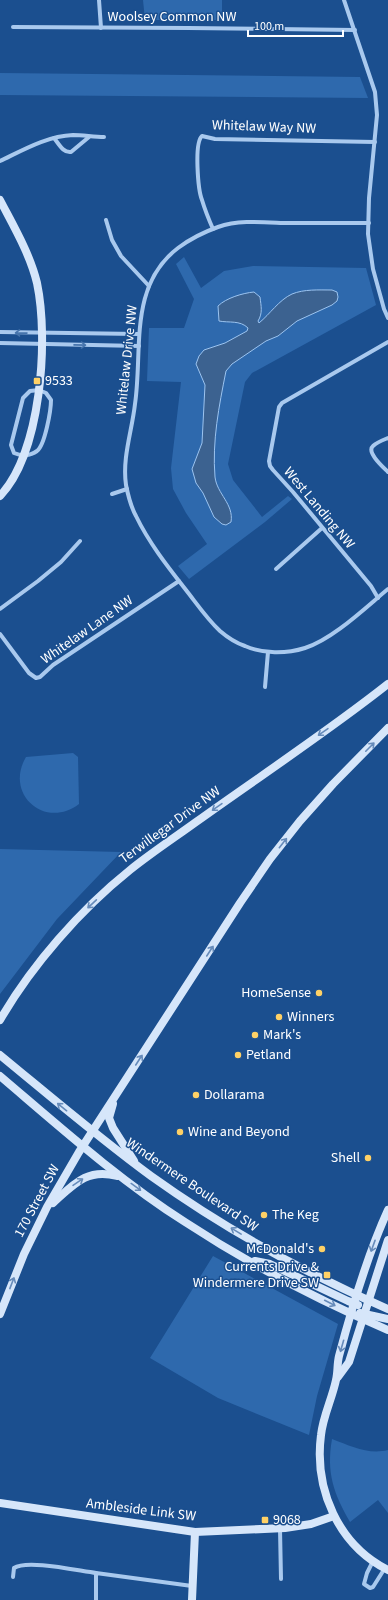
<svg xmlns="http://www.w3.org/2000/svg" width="388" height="1600" viewBox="0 0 388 1600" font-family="'Source Sans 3',sans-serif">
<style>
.green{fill:#2e69ad}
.water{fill:#3c6290;stroke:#9cc4f0}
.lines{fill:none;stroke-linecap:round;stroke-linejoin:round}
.street{stroke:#a9c9ee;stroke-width:4}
.secondary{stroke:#d6e6fa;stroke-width:8}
.oneway{stroke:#4674ac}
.oneway2{stroke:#668bba}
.poi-dot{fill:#ffd166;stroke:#1b4f8f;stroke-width:1.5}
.labels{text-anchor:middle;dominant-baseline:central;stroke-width:3;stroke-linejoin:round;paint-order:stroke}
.street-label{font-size:14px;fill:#fff;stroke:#1b4f8f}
.poi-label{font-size:14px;fill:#fff;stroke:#1b4f8f;text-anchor:start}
</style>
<rect width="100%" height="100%" fill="#1b4f8f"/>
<g class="green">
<path d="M143 0H222V20H145Z"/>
<path d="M0 73 360 77 368 98 0 95Z"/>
<path d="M184 257 201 288 224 271 253 266 366 268 376 305 252 373 245 382 228 464 233 480 262 517 288 496 292 499 265 522 189 579 178 566 207 544 186 513 173 489 171 468 181 382 147 381 149 328H184L194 299 176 264Z"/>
<path d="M73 753 78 757 79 804C45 830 4 794 26 757Z"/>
<path d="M0 849 121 852 57 919 0 994Z"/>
<path d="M213 1256 338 1324 317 1396 309 1435 218 1398 150 1358Z"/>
<path d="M332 1439C351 1446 368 1455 388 1450V1513L378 1500 350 1522C334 1494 326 1473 332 1439Z"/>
</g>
<path class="water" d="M332 290 337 292 338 297 337 301 332 305 297 321 278 336 266 341 232 364 226 371C219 406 212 441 215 477 217 494 234 504 231 522L226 525 222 524 214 517 203 493 196 483 192 469 202 443 205 385 196 364 199 356 204 350 225 343 247 331 248 328C240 320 229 323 219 321L218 306C226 298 243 293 254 292L260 297C261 306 263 313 258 321L259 323C270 314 279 300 292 294 304 289 319 290 332 290Z"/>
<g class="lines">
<g class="street">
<path d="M99 0 101 28"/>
<path d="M344 0 375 92 377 115 369 198 368 234 373 269 384 309 388 318"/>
<path d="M13 27 188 28 355 30"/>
<path d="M54 138C59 144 63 153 71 152L89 137"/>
<path d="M0 161C23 150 47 136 73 135 83 135 94 137 104 137"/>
<path d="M106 220 112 240 121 256 149 286"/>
<path d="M369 223C340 223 311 223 283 223 261 222 238 220 218 227 204 232 190 239 178 248 128 286 143 350 135 404 132 431 122 458 126 485 128 495 131 507 136 516 149 543 168 567 186 590 197 604 207 619 220 631 227 637 236 643 245 646 263 654 286 654 305 648 333 639 365 608 388 589"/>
<path d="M213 229C209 220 205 210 202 200 198 190 194 143 202 136L215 139 375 142"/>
<path d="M0 332 138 334"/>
<path d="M0 343 139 346"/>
<path d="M39 390 46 393 51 400C51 410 45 445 37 451 30 456 21 456 14 453L11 445 23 398 30 391Z"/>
<path d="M388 438C383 440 377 442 373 446 366 452 383 467 388 472"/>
<path d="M112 494 127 489"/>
<path d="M276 569 322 528"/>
<path d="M378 598 371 586 293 492 273 470 270 466 269 461 279 407 282 403 388 342"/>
<path d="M0 609 38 581 61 562 80 541"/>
<path d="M0 634 29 673 36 678 40 677 53 665 179 581"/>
<path d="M265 687 268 652"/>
<path d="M280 1529 281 1579"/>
<path d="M373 1561 367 1573 364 1584 370 1588 373 1587 385 1568"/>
<path d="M13 1577 14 1568C27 1559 79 1571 96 1573"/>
<path d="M96 1600V1573L192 1586"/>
</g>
<g class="secondary">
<path d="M0 200C14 227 30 254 37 283 49 340 41 453 0 496"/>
<path d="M0 1020C32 965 80 910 130 870 151 853 174 838 196 822 260 776 326 733 388 684"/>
<path d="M0 1055C50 1096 99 1138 151 1176 225 1229 305 1273 388 1309"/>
<path d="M0 1076C60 1127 119 1180 185 1222 249 1264 318 1300 388 1330"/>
<path d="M113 1104 109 1118 113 1128 134 1161"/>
<path d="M53 1203C74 1184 87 1168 117 1176"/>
<path d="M388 1210C367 1256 352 1307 339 1356 337 1364 338 1372 336 1380 332 1399 323 1416 321 1435 314 1489 338 1545 388 1570"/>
<path d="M255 1261 270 1264 348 1301 358 1305"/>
<path d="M360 1313 388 1319"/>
<path d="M0 1314 24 1254 47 1207 79 1152 240 903 270 859 300 821 333 784 388 728"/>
<path d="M338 1377 349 1362 388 1240"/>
<path d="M0 1503 195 1532 285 1528 311 1524 334 1516"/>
<path d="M192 1600 195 1532"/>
</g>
</g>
<defs><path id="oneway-shaft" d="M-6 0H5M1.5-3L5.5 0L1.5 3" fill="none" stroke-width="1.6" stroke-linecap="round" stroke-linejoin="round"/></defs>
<g class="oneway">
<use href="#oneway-shaft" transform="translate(21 333) rotate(-179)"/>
<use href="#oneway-shaft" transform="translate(80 345) rotate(1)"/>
</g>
<g class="oneway2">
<use href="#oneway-shaft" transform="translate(323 732) rotate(145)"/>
<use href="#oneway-shaft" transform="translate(370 747) rotate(-45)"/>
<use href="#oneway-shaft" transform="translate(217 807) rotate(145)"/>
<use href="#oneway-shaft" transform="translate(283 843) rotate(-52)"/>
<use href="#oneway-shaft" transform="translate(92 904) rotate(137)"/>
<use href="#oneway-shaft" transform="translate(210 951) rotate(-57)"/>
<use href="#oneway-shaft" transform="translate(139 1060) rotate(-57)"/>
<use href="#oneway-shaft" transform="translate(62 1107) rotate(-141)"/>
<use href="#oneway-shaft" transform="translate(78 1182) rotate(-34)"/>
<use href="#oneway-shaft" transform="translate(136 1187) rotate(36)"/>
<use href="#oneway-shaft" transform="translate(236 1231) rotate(-149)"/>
<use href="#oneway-shaft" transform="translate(373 1246) rotate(110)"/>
<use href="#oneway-shaft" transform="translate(12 1283) rotate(-69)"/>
<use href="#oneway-shaft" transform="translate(330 1303) rotate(27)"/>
<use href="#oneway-shaft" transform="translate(342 1346) rotate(106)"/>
</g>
<g class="poi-dot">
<rect x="33" y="377" width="8" height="8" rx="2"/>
<circle cx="319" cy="993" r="4"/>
<circle cx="279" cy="1017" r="4"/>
<circle cx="255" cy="1035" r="4"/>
<circle cx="238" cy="1055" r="4"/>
<circle cx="196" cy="1095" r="4"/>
<circle cx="180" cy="1132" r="4"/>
<circle cx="368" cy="1158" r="4"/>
<circle cx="264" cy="1215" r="4"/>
<circle cx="322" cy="1249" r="4"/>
<rect x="323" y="1271" width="8" height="8" rx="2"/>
<rect x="261" y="1516" width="8" height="8" rx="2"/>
</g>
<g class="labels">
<g class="street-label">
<text x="172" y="17">Woolsey Common NW</text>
<text transform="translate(264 127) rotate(2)">Whitelaw Way NW</text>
<text transform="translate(127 360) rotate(-84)">Whitelaw Drive NW</text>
<text transform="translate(319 508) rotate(50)">West Landing NW</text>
<text transform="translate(87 630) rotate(-35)">Whitelaw Lane NW</text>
<text transform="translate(170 825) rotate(-36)">Terwillegar Drive NW</text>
<text transform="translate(192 1185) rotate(34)">Windermere Boulevard SW</text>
<text transform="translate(37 1201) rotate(-62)">170 Street SW</text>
<text transform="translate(141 1510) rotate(7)">Ambleside Link SW</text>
</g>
<g class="poi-label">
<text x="45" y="381">9533</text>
<text x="311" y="993" text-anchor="end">HomeSense</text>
<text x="287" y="1017">Winners</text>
<text x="263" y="1035">Mark's</text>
<text x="246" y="1055">Petland</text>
<text x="204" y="1095">Dollarama</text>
<text x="188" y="1132">Wine and Beyond</text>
<text x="360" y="1158" text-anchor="end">Shell</text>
<text x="272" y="1215">The Keg</text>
<text x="314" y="1249" text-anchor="end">McDonald's</text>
<text x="319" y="1267" text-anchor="end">Currents Drive &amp;<tspan x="319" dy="16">Windermere Drive SW</tspan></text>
<text x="273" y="1520">9068</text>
</g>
</g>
<path d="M248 30v6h95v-6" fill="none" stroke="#ffffff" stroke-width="2"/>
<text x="254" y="30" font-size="12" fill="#ffffff" stroke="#1b4f8f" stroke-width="3" paint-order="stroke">100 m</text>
</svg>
